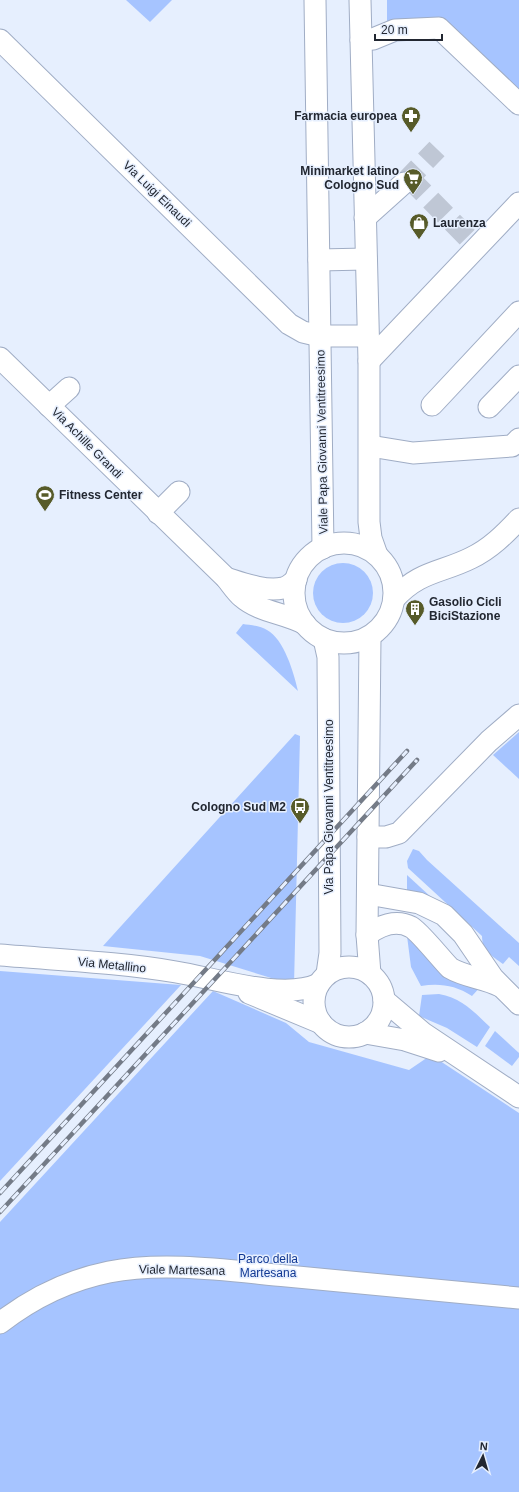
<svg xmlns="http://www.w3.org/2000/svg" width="519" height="1492" viewBox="0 0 519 1492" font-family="Helvetica,sans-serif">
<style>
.green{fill:#a6c4ff}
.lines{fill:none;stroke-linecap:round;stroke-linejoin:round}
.minor-tunnel{stroke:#bfc7d5;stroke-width:21;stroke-dasharray:21 10;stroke-linecap:butt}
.minor-casing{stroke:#a0adc5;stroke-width:23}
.minor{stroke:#fff;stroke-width:21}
.rail-casing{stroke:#747b87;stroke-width:4.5}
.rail{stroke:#e6effe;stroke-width:3;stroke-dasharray:9;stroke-linecap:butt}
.labels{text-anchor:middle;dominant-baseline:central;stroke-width:3;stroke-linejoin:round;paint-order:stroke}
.poi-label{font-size:12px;font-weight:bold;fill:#222731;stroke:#e6effe;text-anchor:end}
.street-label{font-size:12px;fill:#222731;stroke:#e6effe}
.park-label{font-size:12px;fill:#113893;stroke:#e6effe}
</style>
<rect width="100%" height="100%" fill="#e6effe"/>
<g class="green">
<path d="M126 0H172L150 22Z"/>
<path d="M387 0H519V91L450 30 387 31Z"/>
<circle cx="343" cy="593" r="30"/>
<path d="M243 624C250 625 261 626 267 630 284 639 294 673 298 691L236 633Z"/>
<path d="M519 732V779L493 755Z"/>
<path d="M295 734 300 736 294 985 200 956 103 946Z"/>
<path d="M413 849 419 851 427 860 519 943V966L509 957 503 964C492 956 482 951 482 936L408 868 407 861Z"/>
<path d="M407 875 432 898 407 892Z"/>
<path d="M407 936 483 984 472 996C455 985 439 983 421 986L411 967Z"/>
<path d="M0 971 181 985 0 1181Z"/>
<path d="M213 991 286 1023 309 1042 409 1070 431 1055 519 1113V1492H0V1222Z"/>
<path d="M439 994C462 998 474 1012 490 1027L477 1047 447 1028 419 1016 422 995Z"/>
<path d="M495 1031 519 1053V1057L512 1066 485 1046Z"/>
</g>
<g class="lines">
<g class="minor-tunnel">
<path d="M409 178 470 240"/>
<path d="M404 183 437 149"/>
</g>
<defs>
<g id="minor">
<path d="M315 0 323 548"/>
<path d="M360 0 369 361V522L371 538 377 555"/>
<path d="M0 40 289 324 303 332 320 336H368"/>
<path d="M361 40 373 39 395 30 439 28 519 104"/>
<path d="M365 218 404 183"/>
<path d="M319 260 366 259"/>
<path d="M0 358 226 578C231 584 236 592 242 597 259 612 285 613 305 624"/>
<path d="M369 361 519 203"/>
<path d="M432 405 519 312"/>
<path d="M49 406 69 388"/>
<path d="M489 407 519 376"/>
<path d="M370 446 413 453 512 446 519 439"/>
<path d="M158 513 179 492"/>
<circle cx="344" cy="593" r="50"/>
<path d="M226 578C242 583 265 592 283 588 288 587 292 583 296 580"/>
<path d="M394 599C419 571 441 573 471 558 490 549 505 534 519 519"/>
<path d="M370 637 367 935 370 974"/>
<path d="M324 639 328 657 330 953 327 974"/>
<path d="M368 837H386L399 833 489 741 519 715"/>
<path d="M368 894 419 903 444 915 463 934 493 978 519 1004"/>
<path d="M367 935C379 926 396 919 411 927 419 931 441 959 450 968 465 977 484 978 500 986"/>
<path d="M0 955C58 960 118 962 176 972 214 978 283 1001 319 984"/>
<circle cx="349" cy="1002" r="35"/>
<path d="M249 993 321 1023"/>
<path d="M384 1000 423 1033 519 1097"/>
<path d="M365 1033 405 1040 439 1051"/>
<path d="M0 1323C31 1299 69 1280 109 1272 164 1261 231 1271 287 1276 364 1283 442 1291 519 1298"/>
</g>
</defs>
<use href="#minor" class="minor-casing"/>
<use href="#minor" class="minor"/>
<defs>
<g id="rail">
<path d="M0 1193 407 751"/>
<path d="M0 1212 417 760"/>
</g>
</defs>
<use href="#rail" class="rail-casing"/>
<use href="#rail" class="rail"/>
</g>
<defs>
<symbol id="pharmacy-pin" viewBox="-11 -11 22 30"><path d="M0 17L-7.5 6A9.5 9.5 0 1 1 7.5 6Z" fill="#575b29" stroke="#e6effe"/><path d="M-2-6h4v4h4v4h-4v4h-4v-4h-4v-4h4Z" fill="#fff"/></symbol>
<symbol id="supermarket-pin" viewBox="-11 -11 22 30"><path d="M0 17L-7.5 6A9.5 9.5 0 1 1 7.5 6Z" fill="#575b29" stroke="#e6effe"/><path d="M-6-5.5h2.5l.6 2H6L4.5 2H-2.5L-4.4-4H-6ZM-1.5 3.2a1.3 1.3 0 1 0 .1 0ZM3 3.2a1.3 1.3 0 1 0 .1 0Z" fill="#fff"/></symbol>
<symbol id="shop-pin" viewBox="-11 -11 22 30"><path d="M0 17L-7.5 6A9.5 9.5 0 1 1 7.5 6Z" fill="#575b29" stroke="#e6effe"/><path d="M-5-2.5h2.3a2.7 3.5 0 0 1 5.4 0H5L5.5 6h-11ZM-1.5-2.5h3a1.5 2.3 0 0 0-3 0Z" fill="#fff"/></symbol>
<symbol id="stadium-pin" viewBox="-11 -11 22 30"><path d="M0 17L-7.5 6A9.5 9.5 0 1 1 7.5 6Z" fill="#575b29" stroke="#e6effe"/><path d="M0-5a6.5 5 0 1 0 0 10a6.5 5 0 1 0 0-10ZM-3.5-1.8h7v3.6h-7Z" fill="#fff"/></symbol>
<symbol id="building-pin" viewBox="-11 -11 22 30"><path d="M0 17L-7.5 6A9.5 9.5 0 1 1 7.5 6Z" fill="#575b29" stroke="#e6effe"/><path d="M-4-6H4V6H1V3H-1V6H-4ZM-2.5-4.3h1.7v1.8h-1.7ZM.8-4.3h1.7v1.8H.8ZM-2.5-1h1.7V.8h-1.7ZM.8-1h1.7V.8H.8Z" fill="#fff"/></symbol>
<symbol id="bus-pin" viewBox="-11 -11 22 30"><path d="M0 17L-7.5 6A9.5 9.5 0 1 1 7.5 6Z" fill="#575b29" stroke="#e6effe"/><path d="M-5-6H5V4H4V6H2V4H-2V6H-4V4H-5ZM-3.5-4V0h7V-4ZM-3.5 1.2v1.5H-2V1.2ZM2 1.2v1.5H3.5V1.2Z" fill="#fff"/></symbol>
</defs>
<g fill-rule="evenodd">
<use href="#pharmacy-pin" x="400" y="105" width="22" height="30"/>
<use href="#supermarket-pin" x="402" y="167" width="22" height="30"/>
<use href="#shop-pin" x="408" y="212" width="22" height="30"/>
<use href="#stadium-pin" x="34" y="484" width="22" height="30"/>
<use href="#building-pin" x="404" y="598" width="22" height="30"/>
<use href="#bus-pin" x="289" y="796" width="22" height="30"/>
</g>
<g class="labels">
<g class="poi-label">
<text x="397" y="116">Farmacia europea</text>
<text x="399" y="171">Minimarket latino<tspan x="399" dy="14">Cologno Sud</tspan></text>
<text x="433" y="223" text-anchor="start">Laurenza</text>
<text x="59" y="495" text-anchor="start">Fitness Center</text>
<text x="429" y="602" text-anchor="start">Gasolio Cicli<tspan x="429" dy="14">BiciStazione</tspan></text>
<text x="286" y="807">Cologno Sud M2</text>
</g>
<g class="street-label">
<text transform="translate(157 194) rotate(44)">Via Luigi Einaudi</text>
<text transform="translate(322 442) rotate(-91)">Viale Papa Giovanni Ventitreesimo</text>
<text transform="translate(87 443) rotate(45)">Via Achille Grandi</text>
<text transform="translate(329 807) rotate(-90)">Via Papa Giovanni Ventitreesimo</text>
<text transform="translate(112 965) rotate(6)">Via Metallino</text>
<text transform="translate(182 1270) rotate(1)">Viale Martesana</text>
</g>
<g class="park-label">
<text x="268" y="1259">Parco della<tspan x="268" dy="14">Martesana</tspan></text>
</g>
</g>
<g transform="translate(483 1456) rotate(5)" stroke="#e6effe" stroke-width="3" paint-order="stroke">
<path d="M0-3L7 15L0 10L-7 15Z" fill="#222731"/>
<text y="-6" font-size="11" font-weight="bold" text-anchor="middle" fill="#222731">N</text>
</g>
<path d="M375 34v6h67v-6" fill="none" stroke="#222731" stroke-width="2"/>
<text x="381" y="34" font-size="12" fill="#222731" stroke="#e6effe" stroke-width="3" paint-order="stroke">20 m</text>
</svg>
